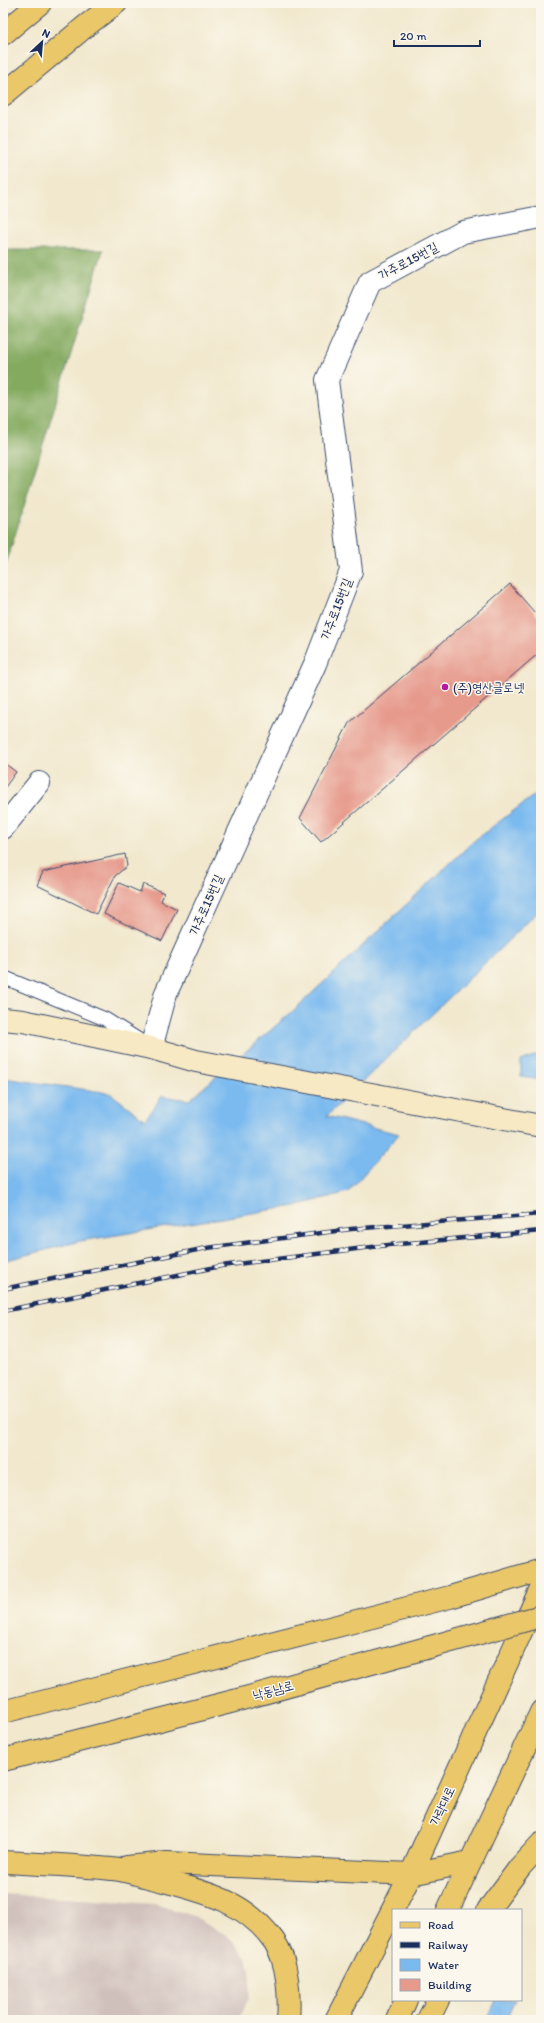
<svg xmlns="http://www.w3.org/2000/svg" width="544" height="2023" viewBox="0 0 544 2023" font-family="Itim,'Poor Story',sans-serif">
<style>
.industrial{fill:#d0c0bc}
.forest{fill:#84aa60;stroke:#506c5f}
.water{fill:#7abaef;stroke:#4a74a6}
.building{fill:#e69a8c}
.lines{fill:none;stroke-linecap:round;stroke-linejoin:round}
.service-casing{stroke:#3b4b6f;stroke-width:15}
.minor-casing{stroke:#3b4b6f;stroke-width:24}
.secondary-casing{stroke:#3b4b6f;stroke-width:24}
.primary-casing{stroke:#3b4b6f;stroke-width:24}
.service{stroke:#fff;stroke-width:13}
.minor{stroke:#fff;stroke-width:22}
.secondary{stroke:#f7e9c3;stroke-width:22}
.primary{stroke:#eac769;stroke-width:22}
.rail-casing{stroke:#1b2f5e;stroke-width:4.5}
.rail{stroke:#fbf7ec;stroke-width:3;stroke-dasharray:9;stroke-linecap:butt}
.primary-bridge-casing{stroke:#3b4b6f;stroke-width:24;stroke-linecap:butt}
.primary-bridge{stroke:#eac769;stroke-width:22}
.poi-dot{fill:#b5179e;stroke:#fbf7ec;stroke-width:1.5}
.labels{text-anchor:middle;dominant-baseline:central;stroke-width:3;stroke-linejoin:round;paint-order:stroke}
.street-label{font-size:13px;fill:#1b2f5e;stroke:#fbf7ec}
.poi-label{font-size:13px;fill:#1b2f5e;stroke:#fbf7ec;text-anchor:start}
</style>
<rect width="100%" height="100%" fill="#fbf7ec"/>
<filter id="ink" filterUnits="userSpaceOnUse"><feTurbulence type="fractalNoise" baseFrequency=".025" numOctaves="2"/><feDisplacementMap in="SourceGraphic" scale="8" xChannelSelector="R" yChannelSelector="G"/><feConvolveMatrix kernelMatrix="1 2 1 2 8 2 1 2 1" color-interpolation-filters="sRGB"/></filter>
<filter id="wash" filterUnits="userSpaceOnUse"><feTurbulence type="fractalNoise" baseFrequency=".012" numOctaves="4" result="noise"/><feDisplacementMap in="SourceGraphic" scale="16" xChannelSelector="R" yChannelSelector="G"/><feGaussianBlur stdDeviation="0.9" result="paint"/><feColorMatrix in="noise" values="0 0 0 0 0 0 0 0 0 0 0 0 0 0 0 0 0 1.4 0 .05"/><feComposite in="paint" operator="in"/></filter>
<g filter="url(#wash)">
<rect width="100%" height="100%" fill="#f1e8cd"/>
<path class="industrial" d="M3 1894 154 1904 194 1916 226 1935 246 1956 250 1978 249 1998 238 2020H3Z"/>
<path class="forest" d="M3 250H103L3 574Z"/>
<g class="water">
<path d="M541 790V909L327 1116 399 1134 348 1192 295 1206 80 1241 3 1261V1078L110 1093 145 1120 162 1096 189 1100 293 1011 475 840Z"/>
<path d="M541 1053V1080L521 1077V1061Z"/>
<path d="M496 2000H515L506 2020H487Z"/>
</g>
<g id="blocks">
<g class="building">
<path d="M510 584 541 620V651L321 842 300 818 349 723Z"/>
<path d="M3 762 16 772 3 790Z"/>
<path d="M125 854 127 866 115 876 96 914 37 885 43 872Z"/>
<path d="M119 883 140 892 143 884 164 893 161 901 177 909 162 941 104 914Z"/>
</g>
</g>
</g>
<g filter="url(#ink)">
<use href="#blocks" fill-opacity="0" stroke="#3b4b6f" stroke-width="1"/>
<g class="lines">
<defs>
<path id="service" d="M3 977 105 1019 139 1040"/>
<g id="minor">
<path d="M3 828 39 783"/>
<path d="M151 1048 166 993 315 664 351 571 327 380 370 282 463 232 541 217"/>
</g>
<path id="secondary" d="M3 1019 23 1021 151 1048 196 1061 541 1126"/>
<g id="primary">
<path d="M3 34 40 3"/>
<path d="M3 95 87 25 116 3"/>
<path d="M3 1712 450 1597 541 1570"/>
<path d="M3 1760 238 1700 430 1647"/>
<path d="M3 1862C39 1864 76 1865 112 1869 127 1870 142 1876 156 1879 202 1891 245 1900 274 1941 288 1961 290 1996 288 2020"/>
<path d="M127 1867 167 1863 411 1874 470 1862"/>
<path d="M448 1910 541 1712"/>
<path d="M488 1910 520 1867 541 1844"/>
<path d="M336 2020 411 1874 541 1588"/>
<path d="M397 2020 406 2000"/>
<path d="M428 2020 438 2000"/>
</g>
</defs>
<use href="#service" class="service-casing"/>
<use href="#minor" class="minor-casing"/>
<use href="#secondary" class="secondary-casing"/>
<use href="#primary" class="primary-casing"/>
<use href="#service" class="service"/>
<use href="#minor" class="minor"/>
<use href="#secondary" class="secondary"/>
<use href="#primary" class="primary"/>
<defs>
<g id="rail">
<path d="M3 1289 207 1248 351 1229 541 1214"/>
<path d="M3 1311 221 1266 388 1245 541 1231"/>
</g>
</defs>
<use href="#rail" class="rail-casing"/>
<use href="#rail" class="rail"/>
<defs>
<path id="primary-bridge" d="M430 1647 541 1616"/>
</defs>
<use href="#primary-bridge" class="primary-bridge-casing"/>
<use href="#primary-bridge" class="primary-bridge"/>
</g>
</g>
<circle class="poi-dot" cx="445" cy="687" r="4"/>
<g class="labels">
<g class="street-label">
<text transform="translate(408 261) rotate(-28)">가주로15번길</text>
<text transform="translate(336 609) rotate(-69)">가주로15번길</text>
<text transform="translate(206 905) rotate(-66)">가주로15번길</text>
<text transform="translate(273 1690) rotate(-15)">낙동남로</text>
<text transform="translate(442 1806) rotate(-65)">가락대로</text>
</g>
<g class="poi-label">
<text x="453" y="687">(주)영산글로넷</text>
</g>
</g>
<rect width="544" height="2023" fill="none" stroke="#fbf7ec" stroke-width="16"/>
<rect x="392" y="1909" width="130" height="92" fill="#fbf7ec" stroke="#a1a7b3"/>
<rect x="400" y="1922" width="20" height="6" fill="#eac769" stroke="#a1a7b3"/>
<text x="428" y="1929" font-size="12" fill="#1b2f5e">Road</text>
<rect x="400" y="1942" width="20" height="6" fill="#1b2f5e" stroke="#a1a7b3"/>
<text x="428" y="1949" font-size="12" fill="#1b2f5e">Railway</text>
<rect x="400" y="1959" width="20" height="12" fill="#7abaef" stroke="#a1a7b3"/>
<text x="428" y="1969" font-size="12" fill="#1b2f5e">Water</text>
<rect x="400" y="1979" width="20" height="12" fill="#e69a8c" stroke="#a1a7b3"/>
<text x="428" y="1989" font-size="12" fill="#1b2f5e">Building</text>
<g transform="translate(42 42) rotate(26)" stroke="#fbf7ec" stroke-width="3" paint-order="stroke">
<path d="M0-3L7 15L0 10L-7 15Z" fill="#1b2f5e"/>
<text y="-6" font-size="11" font-weight="bold" text-anchor="middle" fill="#1b2f5e">N</text>
</g>
<path d="M394 40v6h86v-6" fill="none" stroke="#1b2f5e" stroke-width="2"/>
<text x="400" y="40" font-size="12" fill="#1b2f5e" stroke="#fbf7ec" stroke-width="3" paint-order="stroke">20 m</text>
</svg>
